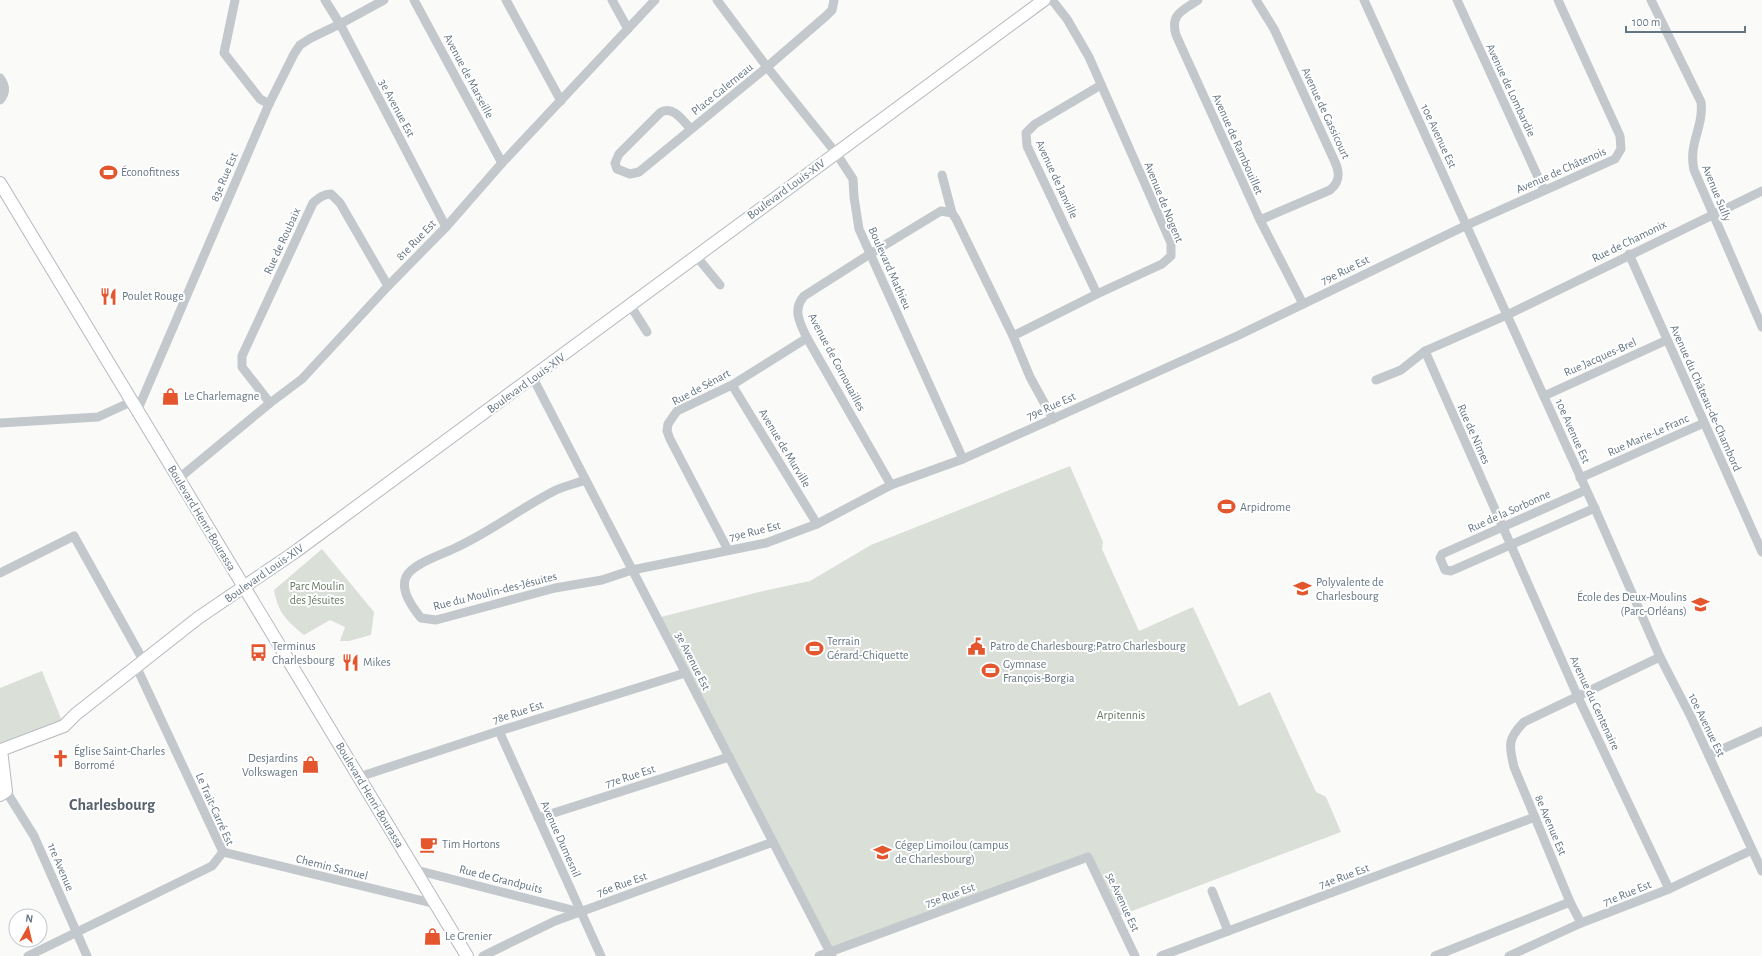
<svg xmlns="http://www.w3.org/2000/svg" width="1762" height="956" viewBox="0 0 1762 956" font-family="'Alegreya Sans',sans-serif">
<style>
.park{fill:#dadfd7}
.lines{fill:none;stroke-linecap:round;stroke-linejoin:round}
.major-casing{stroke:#b5babe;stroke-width:14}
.minor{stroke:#c3c8cc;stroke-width:9}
.major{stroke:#fff;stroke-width:12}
.labels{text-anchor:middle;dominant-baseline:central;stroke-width:4;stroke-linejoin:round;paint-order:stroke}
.street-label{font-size:12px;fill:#657683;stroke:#fff}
.poi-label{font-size:12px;fill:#657683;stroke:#fff;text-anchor:start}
.park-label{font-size:12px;fill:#687a64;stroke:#fff}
.district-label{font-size:16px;font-weight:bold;fill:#57646e;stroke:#fff}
</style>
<rect width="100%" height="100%" fill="#fafaf8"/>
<g class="park">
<path d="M1070 466 1103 542 1102 549 1139 631 1193 607 1239 706 1270 692 1316 792 1326 797 1341 832 1116 917 1089 858 830 952 657 618 759 592 810 581 871 545Z"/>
<path d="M322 549 374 612 371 635 349 641H340L345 627 330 620 304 635C287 621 278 613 274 590Z"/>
<path d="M42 671 64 726 1 750 0 766V688Z"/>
</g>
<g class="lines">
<defs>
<g id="major">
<path d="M0 183 467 956"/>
<path d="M0 795 6 791 1 750 64 726 76 714 198 618 295 552 1044 0"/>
</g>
</defs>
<use href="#major" class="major-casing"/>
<g class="minor">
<path d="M235 0 224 53 260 99 269 104"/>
<path d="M325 0 340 24 446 227"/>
<path d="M414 0 502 163"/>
<path d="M506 0 561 101"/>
<path d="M612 0 628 29"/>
<path d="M717 0 767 67 836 153 853 179 854 197 859 229 963 459"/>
<path d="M1198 0C1182 11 1170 14 1176 35L1260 220 1303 304"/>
<path d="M1256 0 1274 29 1335 162C1340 173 1340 182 1330 190L1260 220"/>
<path d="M1364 0 1600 520 1660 657 1691 717 1762 871"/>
<path d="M1457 0 1544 190"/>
<path d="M1651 0 1701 102C1704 127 1688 143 1694 170L1762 327"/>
<path d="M0 78C6 86 6 93 0 100"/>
<path d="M691 129C682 120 674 106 661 112L619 154 615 163 617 169 630 174 639 172 767 67 826 16 832 10 834 0"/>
<path d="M942 175 952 213"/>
<path d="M1629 254 1762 552"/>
<path d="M696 256 720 285"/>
<path d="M1097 294 1027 146 1026 133 1035 124 1101 85"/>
<path d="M630 305 647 332"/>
<path d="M1013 336 1097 294 1162 264 1171 256V243L1089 57 1067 19 1052 0"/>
<path d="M1425 351 1578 697 1669 889"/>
<path d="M533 378 832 956"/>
<path d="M1376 380 1401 370 1425 351 1507 315 1762 191"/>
<path d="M732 385 817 524"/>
<path d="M1544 396 1667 340"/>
<path d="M270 403 242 367V356L313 203C319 198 323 194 331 194L340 203 388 286"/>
<path d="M138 409 269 104 294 54 300 45 311 38 340 24 384 0"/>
<path d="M0 423 98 417 133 401"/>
<path d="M1580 478 1704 423"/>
<path d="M178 479 270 403 302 379 388 286 446 227 502 163 655 0"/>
<path d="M585 480C575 484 564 486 554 491 519 509 489 533 453 549 441 555 412 564 406 577 400 591 413 608 421 618L436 620 555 588 602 580 632 570 766 543 817 524 891 485 963 459 1057 417 1237 336 1467 225 1615 159 1621 149 1620 136 1558 0"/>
<path d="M891 485 807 338C800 323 792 310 804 296L870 254 941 211 952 213 956 219 1013 336 1030 377 1053 419"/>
<path d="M1586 490 1442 554 1440 558 1445 570 1451 571 1595 508"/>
<path d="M728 550 670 439 667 431 668 424 677 411 732 385 807 338"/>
<path d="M0 573 74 536 143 660"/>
<path d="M499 731 601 956"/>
<path d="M1709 755 1762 731"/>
<path d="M359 777 499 731 685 673"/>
<path d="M6 791 34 836 87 956"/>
<path d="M538 818 729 757"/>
<path d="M223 852 436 904"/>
<path d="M416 870 580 912"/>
<path d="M1212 891 1228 931"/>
<path d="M1581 923 1570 902 1514 767C1509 746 1507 739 1524 722L1660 657"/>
<path d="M28 956 212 866 223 852 136 666"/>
<path d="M483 956 555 921 773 842"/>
<path d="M819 956 1088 857 1135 956"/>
<path d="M1161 956 1535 817"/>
<path d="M1435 956 1570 902"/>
<path d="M1509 956 1581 923 1669 889 1752 850"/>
</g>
<use href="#major" class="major"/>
</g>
<defs>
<symbol id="stadium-bare" viewBox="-9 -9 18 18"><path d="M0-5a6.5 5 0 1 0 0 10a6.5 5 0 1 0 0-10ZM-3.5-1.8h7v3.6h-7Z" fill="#e4572e" stroke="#fff" stroke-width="2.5" paint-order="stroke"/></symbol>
<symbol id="restaurant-bare" viewBox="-9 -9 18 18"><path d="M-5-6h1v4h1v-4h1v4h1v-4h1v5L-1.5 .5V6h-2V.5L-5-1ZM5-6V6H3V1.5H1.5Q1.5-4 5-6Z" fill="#e4572e" stroke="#fff" stroke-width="2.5" paint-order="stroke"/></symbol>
<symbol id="shop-bare" viewBox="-9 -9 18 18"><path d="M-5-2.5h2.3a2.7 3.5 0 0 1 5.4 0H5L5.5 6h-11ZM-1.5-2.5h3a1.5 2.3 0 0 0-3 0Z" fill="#e4572e" stroke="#fff" stroke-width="2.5" paint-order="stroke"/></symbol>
<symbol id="school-bare" viewBox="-9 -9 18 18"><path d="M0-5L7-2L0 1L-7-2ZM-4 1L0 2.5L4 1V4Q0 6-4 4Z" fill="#e4572e" stroke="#fff" stroke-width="2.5" paint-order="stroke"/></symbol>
<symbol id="civic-bare" viewBox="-9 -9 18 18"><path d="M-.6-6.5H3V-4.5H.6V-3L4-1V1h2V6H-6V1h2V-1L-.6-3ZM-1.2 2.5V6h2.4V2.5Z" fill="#e4572e" stroke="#fff" stroke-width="2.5" paint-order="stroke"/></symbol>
<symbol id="bus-bare" viewBox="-9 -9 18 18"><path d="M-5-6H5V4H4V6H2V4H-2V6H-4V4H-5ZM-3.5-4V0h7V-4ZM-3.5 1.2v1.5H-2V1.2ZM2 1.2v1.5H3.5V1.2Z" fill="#e4572e" stroke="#fff" stroke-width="2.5" paint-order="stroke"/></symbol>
<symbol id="church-bare" viewBox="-9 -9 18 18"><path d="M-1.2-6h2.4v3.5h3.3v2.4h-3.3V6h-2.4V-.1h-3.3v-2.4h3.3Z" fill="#e4572e" stroke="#fff" stroke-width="2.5" paint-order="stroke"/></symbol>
<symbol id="cafe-bare" viewBox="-9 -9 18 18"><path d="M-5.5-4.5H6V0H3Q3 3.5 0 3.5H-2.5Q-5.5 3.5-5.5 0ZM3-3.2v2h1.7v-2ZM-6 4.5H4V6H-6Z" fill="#e4572e" stroke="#fff" stroke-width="2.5" paint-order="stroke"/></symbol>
<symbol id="university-bare" viewBox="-9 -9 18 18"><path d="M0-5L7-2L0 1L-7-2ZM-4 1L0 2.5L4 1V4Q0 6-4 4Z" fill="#e4572e" stroke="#fff" stroke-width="2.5" paint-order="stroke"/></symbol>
</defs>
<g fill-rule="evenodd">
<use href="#stadium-bare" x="96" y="160" width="25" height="25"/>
<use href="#restaurant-bare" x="96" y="284" width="25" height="25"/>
<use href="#shop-bare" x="158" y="384" width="25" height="25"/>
<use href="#stadium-bare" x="1214" y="494" width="25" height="25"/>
<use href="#school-bare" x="1290" y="576" width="25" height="25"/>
<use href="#school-bare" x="1688" y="592" width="25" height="25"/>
<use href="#civic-bare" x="964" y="634" width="25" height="25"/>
<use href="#stadium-bare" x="802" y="636" width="25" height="25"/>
<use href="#bus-bare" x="246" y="640" width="25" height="25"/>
<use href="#restaurant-bare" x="338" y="650" width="25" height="25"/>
<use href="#stadium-bare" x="978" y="658" width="25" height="25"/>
<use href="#church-bare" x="48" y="746" width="25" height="25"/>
<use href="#shop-bare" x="298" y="752" width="25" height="25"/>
<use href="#cafe-bare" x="416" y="832" width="25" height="25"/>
<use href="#university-bare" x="870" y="840" width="25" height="25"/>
<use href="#shop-bare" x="420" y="924" width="25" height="25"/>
</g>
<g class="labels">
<g class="street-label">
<text transform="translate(469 76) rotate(62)">Avenue de Marseille</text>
<text transform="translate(722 89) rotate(-39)">Place Galerneau</text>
<text transform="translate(1511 90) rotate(65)">Avenue de Lombardie</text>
<text transform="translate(397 108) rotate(62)">3e Avenue Est</text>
<text transform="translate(1326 113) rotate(65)">Avenue de Gassicourt</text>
<text transform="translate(1439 136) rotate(65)">10e Avenue Est</text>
<text transform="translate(1238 144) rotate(66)">Avenue de Rambouillet</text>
<text transform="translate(1561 170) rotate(-24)">Avenue de Châtenois</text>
<text transform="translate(224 177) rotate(-67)">83e Rue Est</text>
<text transform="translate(1057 179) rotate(65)">Avenue de Janville</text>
<text transform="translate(786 189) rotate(-36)">Boulevard Louis-XIV</text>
<text transform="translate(1717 193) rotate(68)">Avenue Sully</text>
<text transform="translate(1164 202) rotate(68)">Avenue de Nogent</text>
<text transform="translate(416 240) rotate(-46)">81e Rue Est</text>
<text transform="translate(282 241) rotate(-65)">Rue de Roubaix</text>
<text transform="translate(1629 241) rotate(-26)">Rue de Chamonix</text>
<text transform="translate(890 268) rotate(66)">Boulevard Mathieu</text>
<text transform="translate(1345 270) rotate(-26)">79e Rue Est</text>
<text transform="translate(1600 357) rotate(-24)">Rue Jacques-Brel</text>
<text transform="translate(837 362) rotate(62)">Avenue de Cornouailles</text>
<text transform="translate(526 383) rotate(-36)">Boulevard Louis-XIV</text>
<text transform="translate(701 387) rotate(-28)">Rue de Sénart</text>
<text transform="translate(1706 398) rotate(66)">Avenue du Château-de-Chambord</text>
<text transform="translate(1051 406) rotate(-24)">79e Rue Est</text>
<text transform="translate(1573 431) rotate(66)">10e Avenue Est</text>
<text transform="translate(1474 434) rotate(66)">Rue de Nîmes</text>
<text transform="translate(1648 435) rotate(-24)">Rue Marie-Le Franc</text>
<text transform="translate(785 448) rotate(59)">Avenue de Murville</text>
<text transform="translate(1509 511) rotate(-24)">Rue de la Sorbonne</text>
<text transform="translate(202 518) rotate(59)">Boulevard Henri-Bourassa</text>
<text transform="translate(755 531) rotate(-14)">79e Rue Est</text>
<text transform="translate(264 573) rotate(-35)">Boulevard Louis-XIV</text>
<text transform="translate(495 591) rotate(-14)">Rue du Moulin-des-Jésuites</text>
<text transform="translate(693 661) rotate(63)">3e Avenue Est</text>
<text transform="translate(1595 703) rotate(65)">Avenue du Centenaire</text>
<text transform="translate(518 712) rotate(-18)">78e Rue Est</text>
<text transform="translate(1707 725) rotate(64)">10e Avenue Est</text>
<text transform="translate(630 776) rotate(-18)">77e Rue Est</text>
<text transform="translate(370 795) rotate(59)">Boulevard Henri-Bourassa</text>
<text transform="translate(215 809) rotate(66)">Le Trait-Carré Est</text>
<text transform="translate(1551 825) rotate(67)">8e Avenue Est</text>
<text transform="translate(561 839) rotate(66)">Avenue Dumesnil</text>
<text transform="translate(61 867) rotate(67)">1re Avenue</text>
<text transform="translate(332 867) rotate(14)">Chemin Samuel</text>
<text transform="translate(1344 876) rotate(-20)">74e Rue Est</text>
<text transform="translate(501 879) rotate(14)">Rue de Grandpuits</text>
<text transform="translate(622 884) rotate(-20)">76e Rue Est</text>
<text transform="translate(1627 893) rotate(-22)">71e Rue Est</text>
<text transform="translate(950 895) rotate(-20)">75e Rue Est</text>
<text transform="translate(1123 902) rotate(65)">5e Avenue Est</text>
</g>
<g class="poi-label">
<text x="121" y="172">Éconofitness</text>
<text x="122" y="296">Poulet Rouge</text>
<text x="184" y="396">Le Charlemagne</text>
<text x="1240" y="507">Arpidrome</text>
<text x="1316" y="582">Polyvalente de<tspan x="1316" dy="14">Charlesbourg</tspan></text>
<text x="1687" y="597" text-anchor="end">École des Deux-Moulins<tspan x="1687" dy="14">(Parc-Orléans)</tspan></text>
<text x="827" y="641">Terrain<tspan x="827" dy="14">Gérard-Chiquette</tspan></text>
<text x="272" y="646">Terminus<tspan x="272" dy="14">Charlesbourg</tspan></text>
<text x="990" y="646">Patro de Charlesbourg;Patro Charlesbourg</text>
<text x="363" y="662">Mikes</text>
<text x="1003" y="664">Gymnase<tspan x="1003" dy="14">François-Borgia</tspan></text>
<text x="74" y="751">Église Saint-Charles<tspan x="74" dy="14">Borromé</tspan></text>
<text x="298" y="758" text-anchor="end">Desjardins<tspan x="298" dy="14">Volkswagen</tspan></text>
<text x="442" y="844">Tim Hortons</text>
<text x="895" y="845">Cégep Limoilou (campus<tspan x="895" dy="14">de Charlesbourg)</tspan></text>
<text x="445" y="936">Le Grenier</text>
</g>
<g class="park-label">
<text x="317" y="586">Parc Moulin<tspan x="317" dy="14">des Jésuites</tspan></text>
<text x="1121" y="715">Arpitennis</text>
</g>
<g class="district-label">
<text x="112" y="805">Charlesbourg</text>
</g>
</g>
<g transform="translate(28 928) rotate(8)"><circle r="19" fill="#ffffff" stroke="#c1c8cd"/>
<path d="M0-3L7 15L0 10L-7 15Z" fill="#e4572e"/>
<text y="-6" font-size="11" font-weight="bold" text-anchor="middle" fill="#657683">N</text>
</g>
<path d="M1626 26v6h119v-6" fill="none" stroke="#657683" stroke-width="2"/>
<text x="1632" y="26" font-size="12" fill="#657683" stroke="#ffffff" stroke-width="3" paint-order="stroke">100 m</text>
</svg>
